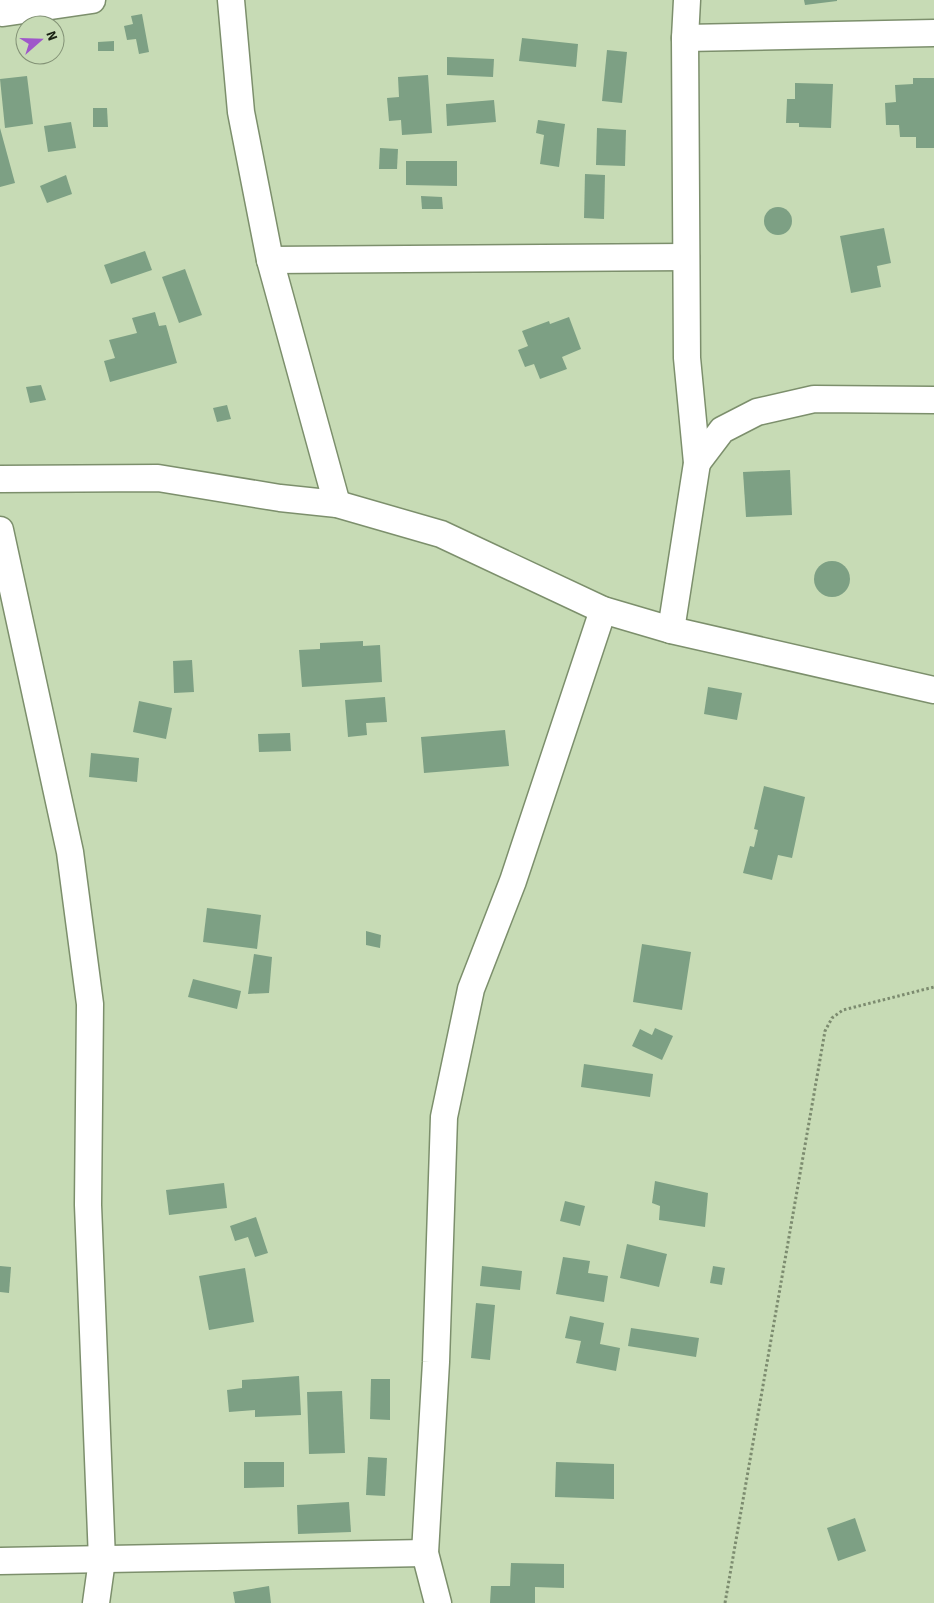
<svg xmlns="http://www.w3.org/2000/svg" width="934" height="1603" viewBox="0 0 934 1603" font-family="'Source Sans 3',sans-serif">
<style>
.building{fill:#7da084}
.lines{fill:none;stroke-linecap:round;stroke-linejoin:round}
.minor-casing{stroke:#7c8f6c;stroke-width:29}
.path{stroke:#7c8b6f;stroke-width:3;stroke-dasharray:2.5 2.5;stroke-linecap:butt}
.minor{stroke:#fff;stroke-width:26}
</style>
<rect width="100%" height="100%" fill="#c7dbb5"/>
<g class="building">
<path d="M804 0H837V1L805 5Z"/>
<path d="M142 14 149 52 139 54 136 39 127 40 124 26 133 24 131 16Z"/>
<path d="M522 38 578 44 576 67 519 61Z"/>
<path d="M114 41V51H98V42Z"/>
<path d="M607 50 627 52 622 103 602 101Z"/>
<path d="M447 57 494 59 493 77 447 75Z"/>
<path d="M428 75 432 133 402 135 401 120 389 121 387 98 399 97 398 77Z"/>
<path d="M27 76 33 124 5 128 0 79Z"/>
<path d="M913 78H934V148H916V137H900L899 125H886L885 103 896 102 895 85 913 84Z"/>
<path d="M795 83 833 84 831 128 799 127V123H786L787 99H795Z"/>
<path d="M494 100 496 122 447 126 446 104Z"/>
<path d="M93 108H107L108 127H93Z"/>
<path d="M538 120 565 124 559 167 540 164 544 135 536 133Z"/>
<path d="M71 122 76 148 48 152 44 126Z"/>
<path d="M0 128 15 183 0 187Z"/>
<path d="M597 128 626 130 625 166 596 165Z"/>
<path d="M380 148 398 149 397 169H379Z"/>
<path d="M406 161H457V186L406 185Z"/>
<path d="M585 174 605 175 604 219 584 218Z"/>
<path d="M66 175 72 194 47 203 40 186Z"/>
<path d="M421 196 442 197 443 209H422Z"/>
<circle cx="778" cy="221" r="14"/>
<path d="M884 228 891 263 877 266 881 287 851 293 840 236Z"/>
<path d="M145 251 152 270 111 284 104 265Z"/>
<path d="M185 269 202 315 179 323 162 277Z"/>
<path d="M155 312 159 326 166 325 177 363 110 382 104 361 115 358 109 340 137 333 132 318Z"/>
<path d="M569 317 581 349 562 357 567 369 540 379 534 364 525 367 518 350 528 346 522 331 549 321 550 324Z"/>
<path d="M41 385 46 400 30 403 26 387Z"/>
<path d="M227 405 231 419 217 422 213 408Z"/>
<path d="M790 470 792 515 746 517 743 472Z"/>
<circle cx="832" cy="579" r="18"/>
<path d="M363 641V646L380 645 382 682 302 687 299 650 320 649V643Z"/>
<path d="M192 660 194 692 174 693 173 661Z"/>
<path d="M708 687 742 693 737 720 704 714Z"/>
<path d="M385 697 387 722 366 723 367 735 348 737 345 700Z"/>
<path d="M139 701 172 708 166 739 133 732Z"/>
<path d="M505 730 509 766 424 773 421 737Z"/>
<path d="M290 733 291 751 259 752 258 734Z"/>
<path d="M91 753 139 758 137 782 89 777Z"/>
<path d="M764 786 805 797 792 858 778 855 772 880 743 873 750 846 754 847 758 830 754 829Z"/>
<path d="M207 908 261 915 257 949 203 942Z"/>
<path d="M366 931 381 935 380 948 366 945Z"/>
<path d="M642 944 691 952 682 1010 633 1002Z"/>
<path d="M254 954 272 957 269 993 248 994Z"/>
<path d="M193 979 241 991 237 1009 188 997Z"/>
<path d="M655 1028 673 1036 662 1060 632 1046 640 1029 652 1035Z"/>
<path d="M584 1064 653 1074 650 1097 581 1087Z"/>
<path d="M655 1181 708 1193 705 1227 659 1220 660 1206 652 1203Z"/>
<path d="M224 1183 227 1208 169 1215 166 1190Z"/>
<path d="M565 1201 585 1206 580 1226 560 1221Z"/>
<path d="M256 1217 268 1253 255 1257 248 1237 235 1241 230 1226Z"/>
<path d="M627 1244 667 1254 659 1287 620 1278Z"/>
<path d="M563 1257 590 1261 588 1273 608 1276 604 1302 556 1294Z"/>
<path d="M0 1266 11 1267 9 1293 0 1292Z"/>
<path d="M482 1266 522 1271 520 1290 480 1286Z"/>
<path d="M713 1266 725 1268 722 1285 710 1283Z"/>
<path d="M245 1268 254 1322 209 1330 199 1276Z"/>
<path d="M476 1303 495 1305 490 1360 471 1358Z"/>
<path d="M570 1316 604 1323 600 1344 620 1348 616 1371 576 1363 581 1341 565 1338Z"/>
<path d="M631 1328 699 1338 696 1357 628 1346Z"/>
<path d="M299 1376 301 1415 255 1417V1410L229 1412 227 1390 242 1388V1380Z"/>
<path d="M371 1379H390V1420L370 1419Z"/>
<path d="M342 1391 345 1453 309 1454 307 1392Z"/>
<path d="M368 1457 387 1458 385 1496 366 1495Z"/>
<path d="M244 1462H284V1487L244 1488Z"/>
<path d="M556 1462 614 1464V1499L555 1497Z"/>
<path d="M349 1502 351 1532 298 1534 297 1505Z"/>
<path d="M855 1518 866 1551 838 1561 827 1528Z"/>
<path d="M511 1563 564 1564V1588L535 1587V1603H490L491 1586H510Z"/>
<path d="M269 1586 271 1603H235L233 1592Z"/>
</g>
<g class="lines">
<defs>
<g id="minor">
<path d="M231 0 241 112 270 260 337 504"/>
<path d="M0 11 3 13 92 0"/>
<path d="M685 38 934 33"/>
<path d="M270 260 686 257"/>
<path d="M697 463 722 430 757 412 814 399 934 400"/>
<path d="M0 479 158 478 280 498 337 504 441 534 603 610 671 630 934 690"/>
<path d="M0 530 70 852 90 1004 88 1205 102 1560 96 1603"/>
<path d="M671 630 697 463 687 358 685 38 687 0"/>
<path d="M0 1561 425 1553"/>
<path d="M438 1603 425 1553 436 1362 444 1117 471 989 513 881 603 610"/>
</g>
</defs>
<use href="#minor" class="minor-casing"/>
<path class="path" d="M725 1603 825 1031 832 1018 843 1010 934 987"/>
<use href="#minor" class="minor"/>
</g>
<g transform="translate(40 40) rotate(70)"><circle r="24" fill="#c7dbb5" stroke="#829175"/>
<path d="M0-4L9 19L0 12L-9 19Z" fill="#9f57ca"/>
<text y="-8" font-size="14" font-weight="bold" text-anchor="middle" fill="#1a2214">N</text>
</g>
</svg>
